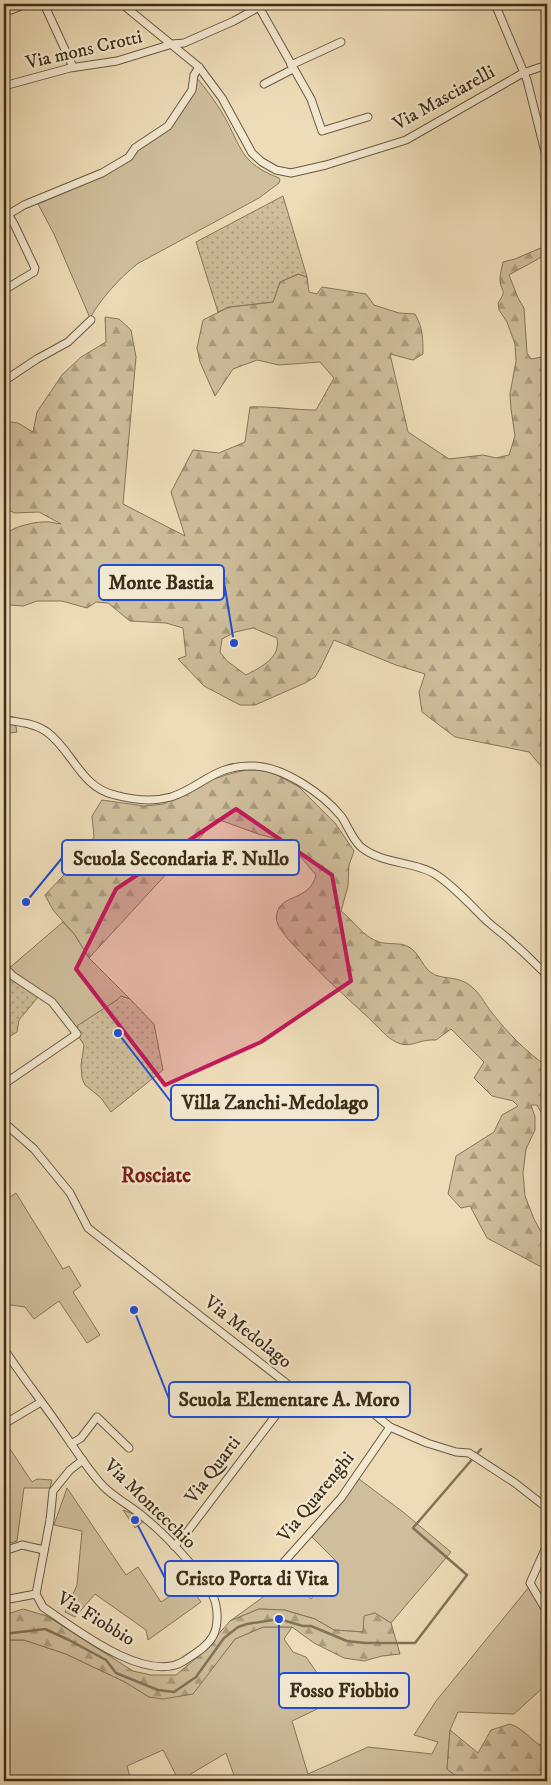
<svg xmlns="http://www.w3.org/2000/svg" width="551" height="1785" viewBox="0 0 551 1785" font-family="'IM FELL DW Pica',serif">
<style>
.green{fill:#cfbe9c;stroke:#86765a}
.forest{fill:url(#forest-firs);stroke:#86765a;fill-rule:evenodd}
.garden{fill:url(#garden-dots);stroke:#86765a}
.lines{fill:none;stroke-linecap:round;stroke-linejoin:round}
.stream{stroke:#837357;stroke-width:2.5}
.street-casing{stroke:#695a40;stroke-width:9}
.street{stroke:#f3e8d0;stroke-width:7}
.marked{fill:#c2185b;fill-opacity:0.2;stroke:#c2185b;stroke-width:4;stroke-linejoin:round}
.labels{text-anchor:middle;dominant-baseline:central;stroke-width:4.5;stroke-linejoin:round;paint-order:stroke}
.street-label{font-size:19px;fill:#3d2e19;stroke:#f3e8d0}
.quarter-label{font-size:21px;font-weight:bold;fill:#7a1f14;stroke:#f3e8d0}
.leader{fill:none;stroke:#1d4ed8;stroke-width:2}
.callout-dot{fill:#1d4ed8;stroke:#f3e8d0;stroke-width:2}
.callout{fill:#f3e8d0;stroke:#1d4ed8;stroke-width:2}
.callout-label{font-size:20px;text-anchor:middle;font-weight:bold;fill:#3d2e19}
</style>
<defs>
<pattern id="forest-firs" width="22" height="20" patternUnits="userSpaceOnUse" patternTransform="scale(1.25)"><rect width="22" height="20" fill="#cfbe9c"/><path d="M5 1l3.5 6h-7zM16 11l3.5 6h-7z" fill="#a99b7e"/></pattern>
<pattern id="garden-dots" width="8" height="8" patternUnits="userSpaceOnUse" patternTransform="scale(1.25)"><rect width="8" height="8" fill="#cfbe9c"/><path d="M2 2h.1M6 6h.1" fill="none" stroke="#a99b7e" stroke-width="1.8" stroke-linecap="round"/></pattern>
</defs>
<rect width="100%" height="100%" fill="#eddcb7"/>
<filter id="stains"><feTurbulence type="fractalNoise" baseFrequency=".004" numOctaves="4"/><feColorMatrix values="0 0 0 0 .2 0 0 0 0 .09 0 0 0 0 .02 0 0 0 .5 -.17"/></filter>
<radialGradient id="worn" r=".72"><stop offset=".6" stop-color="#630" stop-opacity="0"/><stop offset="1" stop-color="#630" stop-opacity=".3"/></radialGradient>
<g class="green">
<path d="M196 77C206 89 216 102 224 116 242 148 240 163 279 178L280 180 279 183 259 198 137 264C119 279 102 297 90 318L54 234 38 204 84 184 167 129Z"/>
<path d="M63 922 75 935 89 958 130 999 121 996 117 1000 78 1026 77 1034 52 1002 7 970Z"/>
<path d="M16 1193 63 1269 69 1266 81 1286 73 1292 100 1335 87 1343 59 1301 34 1319 25 1307 4 1304V1201Z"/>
<path d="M4 1440 32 1482 37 1479 52 1480 50 1488H24L17 1541 7 1544 4 1534V1467L10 1464 4 1455Z"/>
<path d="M359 1479 403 1512 451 1552 391 1623 374 1613 364 1632 334 1630 315 1619 285 1610 259 1609 230 1621 288 1579 311 1599 339 1564 312 1537Z"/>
<path d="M67 1488 126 1575 138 1567 161 1602 188 1584 201 1602 148 1640 146 1630 95 1594 75 1617 65 1612 77 1585 82 1531 54 1525Z"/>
<path d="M529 1587 547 1618V1684L514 1714 458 1712 450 1730 447 1769 462 1781H236L226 1753 179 1781 163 1750 127 1766 131 1781H4V1640H24L66 1654 125 1682 149 1697 193 1693 235 1639 263 1627H292L284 1639 293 1652 306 1657 336 1700 292 1721 308 1774 368 1747 432 1754 438 1742 414 1735 436 1701Z"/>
</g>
<g class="forest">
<path d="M543 247 547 250V253C535 262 522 267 509 275L518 298 524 308 527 353 531 359 547 356V413L546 417 547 424V773L529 752 455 737 422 712 419 692 425 674 396 665 334 640 320 669 315 677 305 683 255 705H240L204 686 178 659 186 656 183 628 166 623 130 621 108 603 96 602 87 608 62 601H37L23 606 10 605 4 599V535C14 526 36 521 49 522 53 522 57 524 61 524L39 512 14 513 4 507V421L18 423 33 432 37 412 62 375 81 357 106 342 105 317 119 319 131 330 136 357 123 504 185 536 171 492 193 450 219 453 245 442 250 407C272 406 294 410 316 410L334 378 320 362 279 365 257 360 233 369 215 396 200 362 197 348 203 320 229 307 273 302 280 282 299 274 307 277 309 292 317 294 322 287 366 294 374 305 399 313 415 314C423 328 423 339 423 354L413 360 390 354 408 432 449 459 483 455 496 458 509 455 515 436 511 409 510 394 516 361 515 344 507 322 499 310 498 303C508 288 501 294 500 280 500 274 502 268 503 262L515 259ZM253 628 277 638C281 658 261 667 246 675L227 661 220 652 222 639 235 632Z"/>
<path d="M4 716 14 717 17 732 4 734Z"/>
<path d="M245 770H268L299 787 335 823 354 851 349 865 348 886 341 911C355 922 362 936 379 942 389 945 401 942 409 947 421 954 422 969 435 975 446 979 458 977 468 984 480 992 484 1003 492 1013 507 1032 527 1053 547 1066V1128L543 1116 537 1105H531L535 1117V1130L526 1149 523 1173 525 1196 534 1219 547 1243V1270L487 1238 470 1206 461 1208 448 1194 456 1156 494 1132 502 1115 518 1106 513 1101 492 1096 474 1078 484 1062 451 1029 436 1040C413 1039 410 1053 388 1037 362 1010 333 987 308 960 299 950 289 942 282 931 278 926 275 920 277 913 281 894 310 901 316 875L288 842 258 834 217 819 89 958 75 935 53 910 45 895 81 857 94 837 92 816 102 800 144 806 164 804 194 786 226 775Z"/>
<path d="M23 1609 47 1616 133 1671 151 1675H176L200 1655 230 1621 259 1609 284 1610 315 1619 334 1630 363 1632 364 1616 375 1613 391 1623 400 1654 382 1656 364 1661 344 1658 314 1643 292 1627H263L235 1639 193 1694 163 1699 149 1697 125 1682 66 1654 24 1640H4V1615Z"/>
<path d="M510 1724C527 1730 531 1743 547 1748V1781H462L447 1769 450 1730 478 1753 491 1730Z"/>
</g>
<g class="garden">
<path d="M283 196 307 277 298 274 280 282 273 302 229 307 218 312 196 242Z"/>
<path d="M4 970 38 997 19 1020 17 1032 4 1040Z"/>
<path d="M121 996 130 999 154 1024 163 1070 111 1112 101 1098 85 1085 82 1078 81 1065 84 1045 77 1034V1026L117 1000Z"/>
<path d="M123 1510 147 1519 135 1528Z"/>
</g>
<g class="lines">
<path class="stream" d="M4 1634 45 1629 69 1640 106 1660 116 1673 158 1690 174 1692 196 1677 224 1638 238 1627 247 1624 279 1619 303 1626H311L347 1641 365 1643H415L467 1575 413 1528 481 1449"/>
<defs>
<g id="street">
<path d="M44 4 73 67"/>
<path d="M122 4 199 67 222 98 252 153 262 162 276 170 291 173 326 165 406 140 523 73 547 65"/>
<path d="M495 4 527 80 547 160"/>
<path d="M259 7 311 99 322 131 368 117"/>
<path d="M11 10 26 4"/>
<path d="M291 65 341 42"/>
<path d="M264 84 293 69"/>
<path d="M4 86 70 68 117 61 172 44 184 43 234 21 259 7 262 4"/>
<path d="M4 217 24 205 102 173 129 157 135 148 168 126 192 90 194 75 199 67"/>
<path d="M4 290 34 272 35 268 14 224 8 214"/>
<path d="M4 381 37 359 68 342 91 320"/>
<path d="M4 720C19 722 34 723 47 732 72 750 81 788 115 795 133 800 153 802 171 797 202 787 215 764 254 766 284 767 323 794 341 816 348 826 352 839 361 847 383 865 416 861 438 876 457 889 472 907 488 922 497 930 506 936 514 944 526 954 536 965 547 975"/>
<path d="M4 967 13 976 52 1002 77 1034 4 1084"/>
<path d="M4 1125 9 1127 34 1149 70 1193 88 1228 295 1390 367 1408 390 1427 427 1443 456 1452 469 1453 515 1483 547 1508"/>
<path d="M4 1349C23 1378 44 1404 63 1432 75 1449 90 1473 104 1487 116 1499 133 1507 146 1519 167 1536 201 1572 213 1596 218 1607 219 1625 213 1636 207 1647 194 1654 184 1661 146 1685 74 1628 43 1607L36 1594 50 1520 53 1491 70 1470 83 1460"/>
<path d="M4 1424 41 1402"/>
<path d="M71 1444 81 1438 97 1417 129 1448"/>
<path d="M547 1545 530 1583 547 1612"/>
<path d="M174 1546 184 1536 295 1390"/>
<path d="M4 1551 22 1545 44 1550"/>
<path d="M284 1562 341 1498 390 1427"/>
<path d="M4 1600 36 1594"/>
</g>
</defs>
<use href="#street" class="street-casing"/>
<use href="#street" class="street"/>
</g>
<path class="marked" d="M236 809 332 875 351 981 261 1042 165 1085 76 969 116 889Z"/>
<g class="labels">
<g class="street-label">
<text transform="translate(84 50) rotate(-13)">Via mons Crotti</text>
<text transform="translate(444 98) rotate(-29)">Via Masciarelli</text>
<text transform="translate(248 1332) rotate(38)">Via Medolago</text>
<text transform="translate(213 1470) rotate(-53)">Via Quarti</text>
<text transform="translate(316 1497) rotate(-51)">Via Quarenghi</text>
<text transform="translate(150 1504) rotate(44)">Via Montecchio</text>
<text transform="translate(96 1619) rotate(31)">Via Fiobbio</text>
</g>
<g class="quarter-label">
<text x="156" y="1176">Rosciate</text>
</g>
</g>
<path class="leader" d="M234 643L224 582M26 902L62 858M118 1033L171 1102M134 1310L169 1399M135 1520L165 1578M279 1619L279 1690"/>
<g class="callout-dot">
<circle cx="234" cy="643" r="5"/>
<circle cx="26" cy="902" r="5"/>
<circle cx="118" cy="1033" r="5"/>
<circle cx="134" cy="1310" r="5"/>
<circle cx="135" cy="1520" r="5"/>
<circle cx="279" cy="1619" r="5"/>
</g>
<g class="callout">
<rect x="99" y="565" width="125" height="35" rx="5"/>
<rect x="62" y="840" width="237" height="35" rx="5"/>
<rect x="171" y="1085" width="207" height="35" rx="5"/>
<rect x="169" y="1382" width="241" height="35" rx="5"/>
<rect x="165" y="1561" width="173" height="35" rx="5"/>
<rect x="279" y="1673" width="130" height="35" rx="5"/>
</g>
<g class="callout-label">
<text x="161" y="589">Monte Bastia</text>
<text x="181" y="865">Scuola Secondaria F. Nullo</text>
<text x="275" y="1109">Villa Zanchi-Medolago</text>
<text x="289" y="1406">Scuola Elementare A. Moro</text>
<text x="252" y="1585">Cristo Porta di Vita</text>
<text x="344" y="1697">Fosso Fiobbio</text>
</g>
<rect width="551" height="1785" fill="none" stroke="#eddcb7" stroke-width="20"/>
<rect x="5" y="5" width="541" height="1775" fill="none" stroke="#3d2e19" stroke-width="2.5"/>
<rect x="10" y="10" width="531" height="1765" fill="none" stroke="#3d2e19"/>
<rect width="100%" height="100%" filter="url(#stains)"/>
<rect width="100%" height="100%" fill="url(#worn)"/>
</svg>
